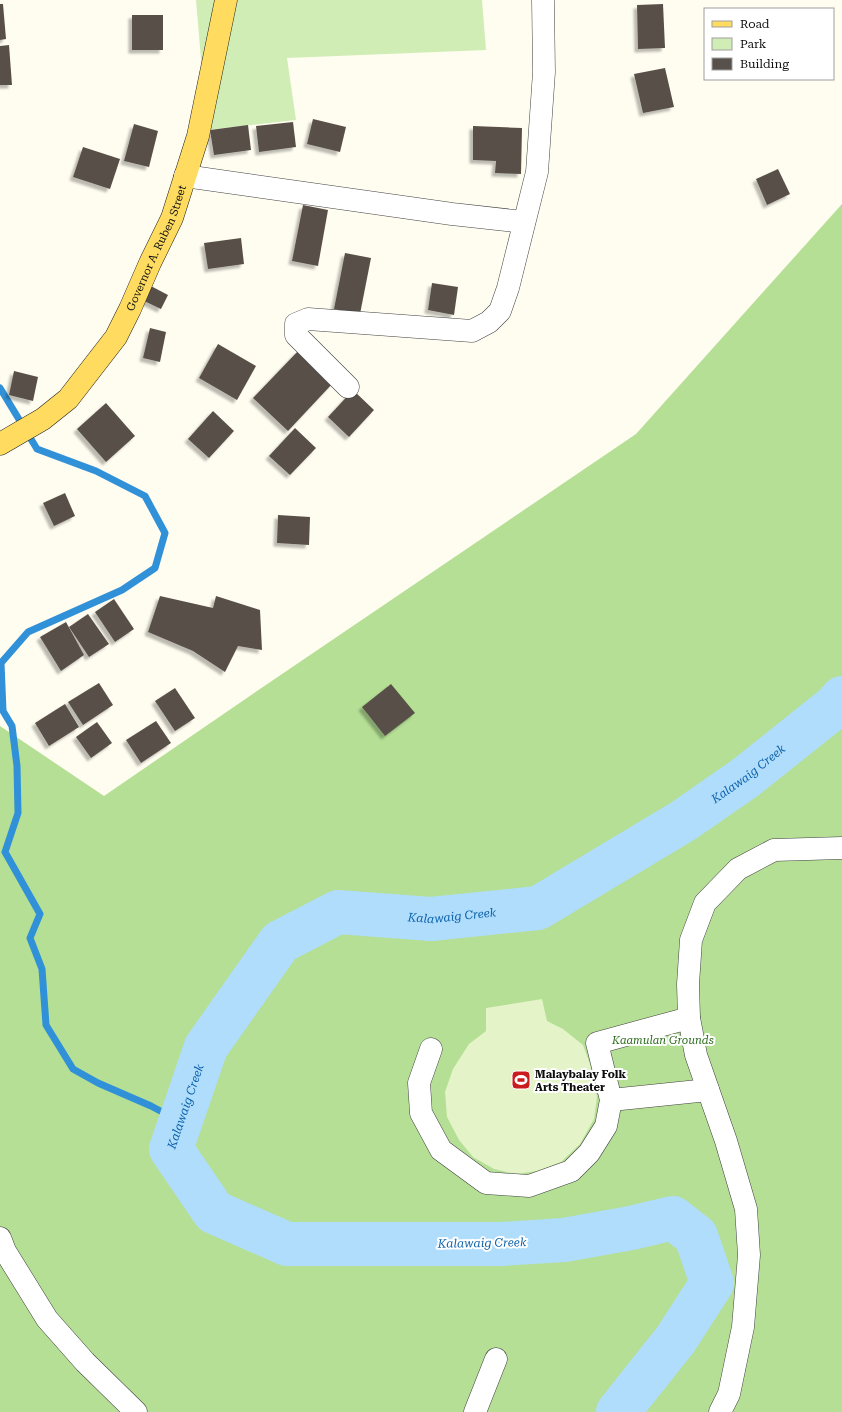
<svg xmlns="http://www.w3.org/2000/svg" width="842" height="1412" viewBox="0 0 842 1412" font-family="'Roboto Serif',serif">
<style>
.green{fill:#d1edb6}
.forest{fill:#b4df94}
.pitch{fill:#e4f3c8}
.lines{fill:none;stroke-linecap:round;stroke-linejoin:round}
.stream{stroke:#3191d8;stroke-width:7}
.river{stroke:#b0ddfb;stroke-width:44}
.building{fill:#58504a;filter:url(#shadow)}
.minor-casing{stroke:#414141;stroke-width:23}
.major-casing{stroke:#1f1f1f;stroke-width:23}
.minor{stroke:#fff;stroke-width:22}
.major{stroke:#ffdc60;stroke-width:22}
.labels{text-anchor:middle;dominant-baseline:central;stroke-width:4;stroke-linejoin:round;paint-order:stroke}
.street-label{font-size:11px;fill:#0e0e0e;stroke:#fff}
.park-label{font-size:11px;font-style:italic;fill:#286c19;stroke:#fff}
.poi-label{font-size:11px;font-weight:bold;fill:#0e0e0e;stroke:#fff;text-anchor:start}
.water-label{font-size:12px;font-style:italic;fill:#0d62ab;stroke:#fff}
</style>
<defs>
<filter id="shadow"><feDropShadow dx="-3.5" dy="3.5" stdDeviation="1" flood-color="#0004"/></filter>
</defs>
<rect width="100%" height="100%" fill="#fffcf0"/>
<path class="green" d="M196 0H482L486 50 287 58 296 120 207 130Z"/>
<path class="forest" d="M842 204V1412H0V726L104 796 257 691 636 434Z"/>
<path class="pitch" d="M542 999 547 1021 563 1029 583 1045 590 1064 597 1097 594 1119 580 1144 561 1162 537 1171 516 1174 494 1169 473 1157 459 1140 447 1117 445 1092 453 1069 469 1044 486 1031V1008Z"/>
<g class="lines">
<path class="stream" d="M0 388 37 449 96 471 145 496 165 533 155 568 122 590 28 632 1 663 3 711 12 726 17 766 18 813 5 852 40 914 30 938 42 969 46 1025 73 1069 98 1083 151 1106 181 1122"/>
<path class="river" id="s1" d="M618 1412 676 1339 712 1283 696 1236 673 1218 631 1228 564 1240 501 1244H287L214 1212 171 1149 206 1047 280 942 338 912 431 919 538 908 683 821 745 778 834 707 842 698"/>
</g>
<g class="building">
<path d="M0 4H3L6 39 0 40Z"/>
<path d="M663 4 665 48 638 49 637 5Z"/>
<rect x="132" y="15" width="31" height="35"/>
<path d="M9 45 12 85H0V46Z"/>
<path d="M665 68 674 107 643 113 634 74Z"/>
<path d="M313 119 346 127 340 152 307 144Z"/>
<path d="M293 122 296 147 259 152 256 126Z"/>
<path d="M134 124 158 131 149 167 124 161Z"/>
<path d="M248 125 251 150 214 155 210 130Z"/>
<path d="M473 126 522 128 521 174 495 173 496 161 473 160Z"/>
<path d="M83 147 120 159 110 189 73 177Z"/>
<path d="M778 169 790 194 767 205 756 179Z"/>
<path d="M303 205 328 210 318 266 292 261Z"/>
<path d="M241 238 244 264 208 269 204 243Z"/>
<path d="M345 253 371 258 360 314 334 309Z"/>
<path d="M432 283 458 287 454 315 428 310Z"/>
<path d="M147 284 168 295 161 309 140 299Z"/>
<path d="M150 328 166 332 160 362 143 358Z"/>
<path d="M218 344 256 366 237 400 199 378Z"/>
<path d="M299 350 333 383 288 431 253 398Z"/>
<path d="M14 371 38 377 33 401 9 395Z"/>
<path d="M353 390 374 410 349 437 328 417Z"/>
<path d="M106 403 135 436 106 462 77 429Z"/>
<path d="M213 411 234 431 209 458 188 439Z"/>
<path d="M295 428 316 448 290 475 269 456Z"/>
<path d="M65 493 75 516 54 526 43 503Z"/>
<path d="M278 515 310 517 309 545 277 543Z"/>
<path d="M160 596 213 608 216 596 260 610 262 650 238 646 225 672 193 651 148 632Z"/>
<path d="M114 599 134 629 115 642 95 612Z"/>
<path d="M88 614 109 644 89 657 69 627Z"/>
<path d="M66 622 84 655 61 671 40 637Z"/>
<path d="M99 683 113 705 83 725 68 702Z"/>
<path d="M391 684 415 713 385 736 362 707Z"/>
<path d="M175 688 195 718 175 731 155 701Z"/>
<path d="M65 704 79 727 49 746 35 723Z"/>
<path d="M156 721 171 743 141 763 126 740Z"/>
<path d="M97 722 112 743 91 758 76 737Z"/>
</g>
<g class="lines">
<defs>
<g id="minor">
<path d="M185 176 452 214 524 222"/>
<path d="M348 387 296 335V324L308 319 472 331 489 322 500 311 508 288 537 172 544 72 543 0"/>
<path d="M431 1049 419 1083 421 1113 441 1150 486 1183 529 1186 571 1171 589 1153 606 1126 611 1100 597 1043 689 1018"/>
<path d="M611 1100 708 1090"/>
<path d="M0 1238 5 1251 47 1319 85 1362 136 1412"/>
<path d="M475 1412 496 1359"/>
<path d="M720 1412 729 1394 743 1327 749 1255 746 1209 726 1141 696 1055 689 1018 688 984 691 940 705 903 738 869 774 850 842 848"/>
</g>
<g id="major">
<path id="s2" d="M0 444 43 419 68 399 116 337 130 309 150 263 172 218 198 136 226 0"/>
</g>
</defs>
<use href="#minor" class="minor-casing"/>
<use href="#major" class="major-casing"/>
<use href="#minor" class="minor"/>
<use href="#major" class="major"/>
</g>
<defs>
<symbol id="stadium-square" viewBox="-11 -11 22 22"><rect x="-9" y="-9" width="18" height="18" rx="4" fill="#ca1b1f" stroke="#fff"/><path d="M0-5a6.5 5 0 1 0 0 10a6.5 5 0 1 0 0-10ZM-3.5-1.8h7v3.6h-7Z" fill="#fff"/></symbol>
</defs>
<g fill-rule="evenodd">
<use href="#stadium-square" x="510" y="1069" width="22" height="22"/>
</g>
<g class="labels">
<g class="street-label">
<text stroke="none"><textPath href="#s2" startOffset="258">Governor A. Ruben Street</textPath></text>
</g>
<g class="park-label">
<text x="663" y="1040">Kaamulan Grounds</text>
</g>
<g class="poi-label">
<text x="535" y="1074">Malaybalay Folk<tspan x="535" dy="13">Arts Theater</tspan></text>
</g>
<g class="water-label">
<text stroke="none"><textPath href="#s1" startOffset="1535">Kalawaig Creek</textPath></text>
<text stroke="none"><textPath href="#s1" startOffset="1199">Kalawaig Creek</textPath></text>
<text stroke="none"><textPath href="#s1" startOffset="828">Kalawaig Creek</textPath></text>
<text transform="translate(482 1243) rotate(-1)">Kalawaig Creek</text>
</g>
</g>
<rect x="704" y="8" width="130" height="72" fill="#ffffff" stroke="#9f9f9f"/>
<rect x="712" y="21" width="20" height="6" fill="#ffdc60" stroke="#9f9f9f"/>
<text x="740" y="28" font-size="12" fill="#0e0e0e">Road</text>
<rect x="712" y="38" width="20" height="12" fill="#d1edb6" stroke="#9f9f9f"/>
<text x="740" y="48" font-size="12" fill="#0e0e0e">Park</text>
<rect x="712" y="58" width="20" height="12" fill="#58504a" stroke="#9f9f9f"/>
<text x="740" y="68" font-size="12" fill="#0e0e0e">Building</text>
</svg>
